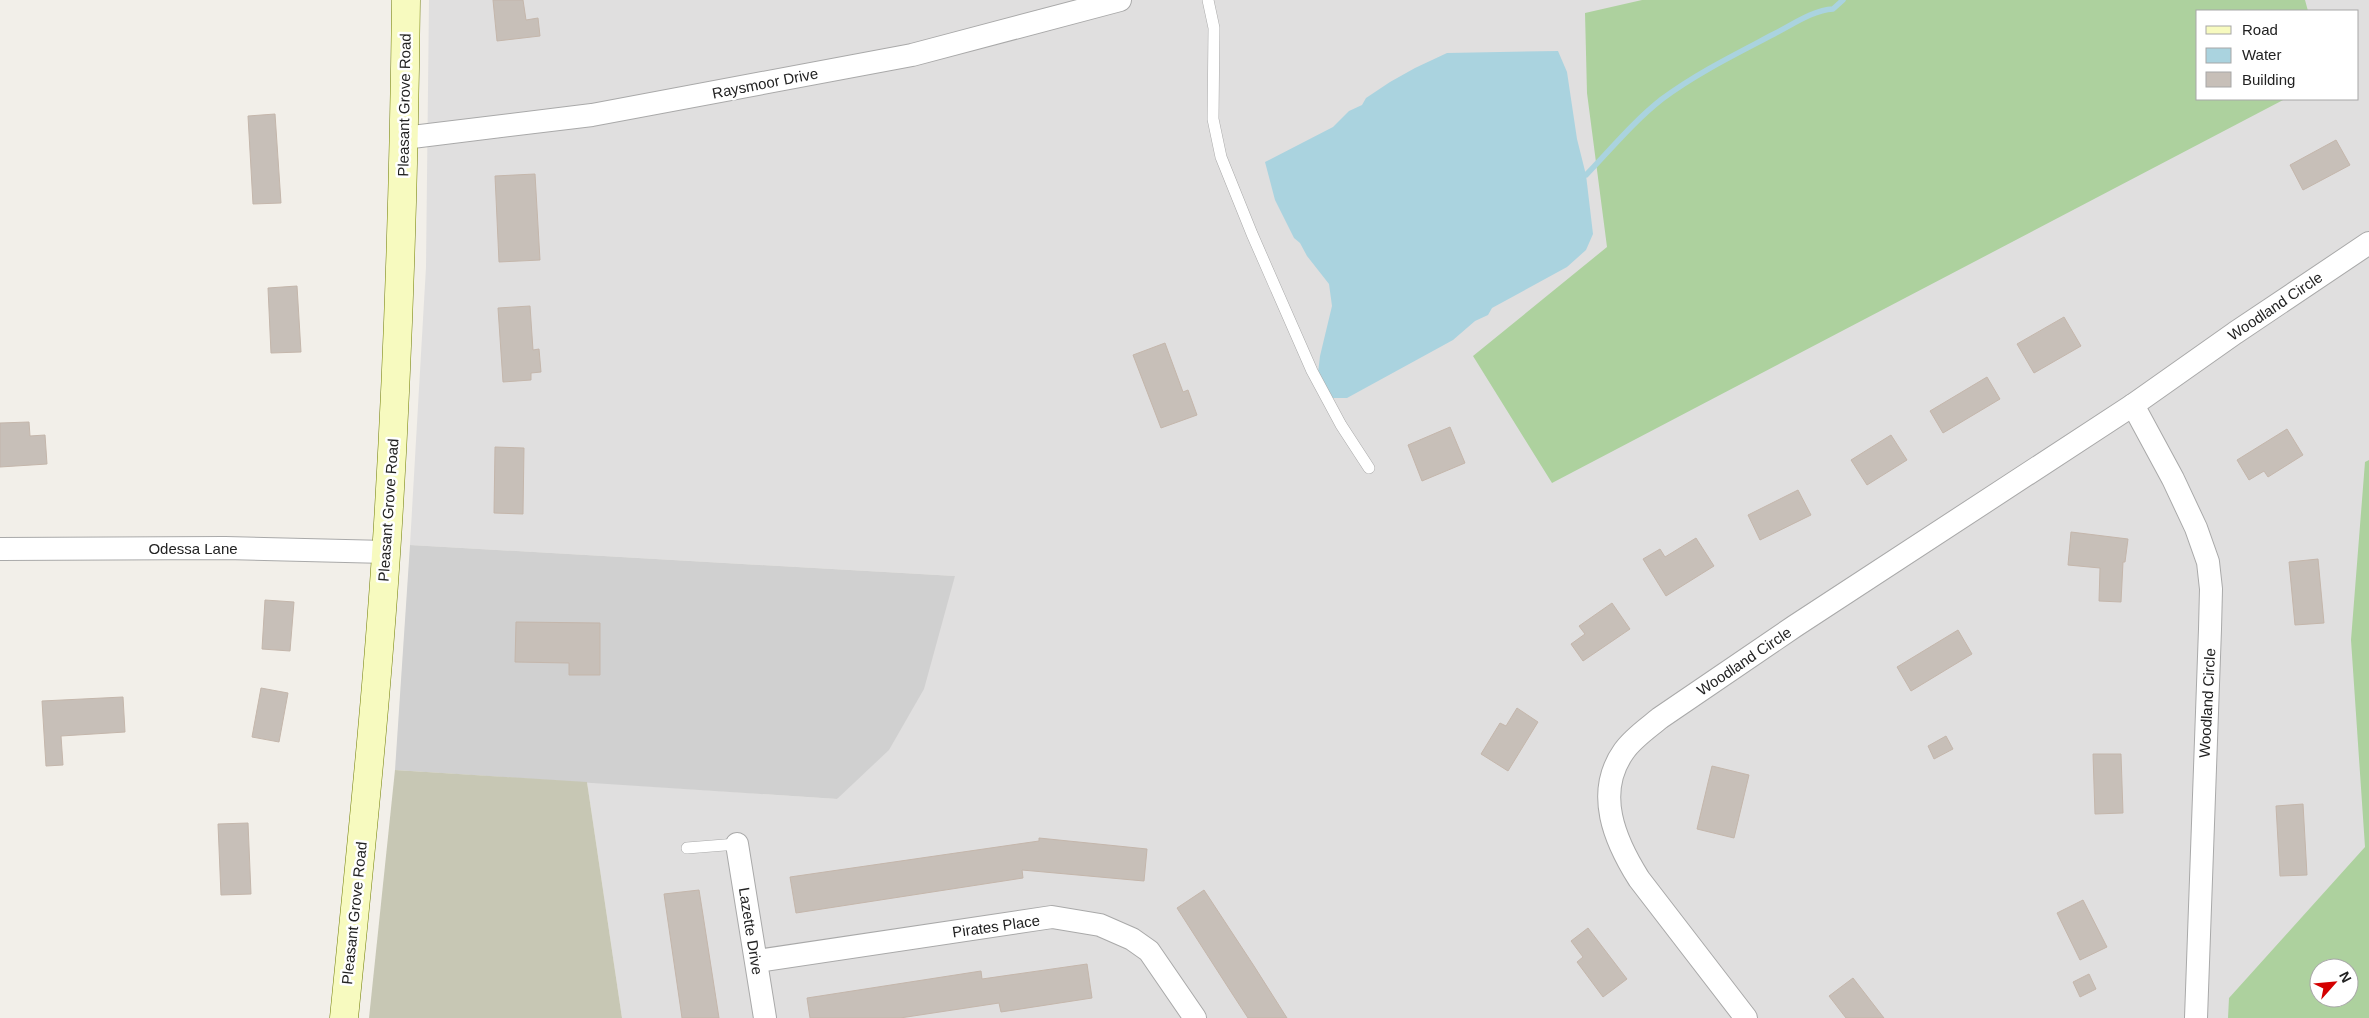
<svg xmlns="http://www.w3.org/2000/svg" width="2369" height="1018" viewBox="0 0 2369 1018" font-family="Helvetica,sans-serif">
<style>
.residential{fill:#e0dfdf;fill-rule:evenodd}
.religious{fill:#d0d0d0}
.construction{fill:#c7c7b4}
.forest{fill:#add19e;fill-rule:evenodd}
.water{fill:#aad3df}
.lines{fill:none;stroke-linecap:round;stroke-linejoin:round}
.stream{stroke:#aad3df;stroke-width:5.5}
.building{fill:#c7bfb8;stroke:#c4b6ab}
.lane-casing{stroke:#a9a9a9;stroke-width:12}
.street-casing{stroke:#a9a9a9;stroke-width:24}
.secondary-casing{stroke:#707d05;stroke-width:29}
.lane{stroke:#fff;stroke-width:11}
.street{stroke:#fff;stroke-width:22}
.secondary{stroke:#f7fabf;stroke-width:28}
.labels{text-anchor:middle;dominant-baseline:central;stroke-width:5;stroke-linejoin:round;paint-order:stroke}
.street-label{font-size:15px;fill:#222;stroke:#fff}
</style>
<rect width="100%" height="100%" fill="#f2efe9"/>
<path class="residential" d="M429 0H2369V1018H622L587 782 837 799 955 576 410 545 426 267ZM2198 11H2358V99H2198ZM2319 968H2349V998H2319Z"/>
<path class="religious" d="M410 545 955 576 924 689 889 750 837 799 395 770Z"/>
<path class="construction" d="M395 770 587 782 622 1018H369Z"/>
<g class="forest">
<path d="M1642 0H2305L2308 11H2198V99H2285L1552 483 1473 356 1607 247 1587 93 1585 13Z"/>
<path d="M2369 460V1018H2228L2229 998 2365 847 2351 640 2365 462ZM2319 968H2349V998H2319Z"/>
</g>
<path class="water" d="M1558 51 1567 72 1577 139 1586 175 1593 234 1586 250 1567 267 1492 308 1488 315 1475 321 1453 340 1347 398H1331L1318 373 1320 356 1332 306 1329 284 1307 256 1300 243 1294 238 1275 200 1265 162 1333 127 1349 111 1362 105 1366 98 1390 82 1415 68 1447 53Z"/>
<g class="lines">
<path class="stream" d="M1580 177 1586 175C1611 149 1634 121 1662 99 1697 73 1736 54 1774 34 1792 25 1813 10 1833 9L1843 0"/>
</g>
<g class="building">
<path d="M493 0H523L526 20 538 18 540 36 497 41Z"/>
<path d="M275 114 281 203 253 204 248 116Z"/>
<path d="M2336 140 2350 165 2303 190 2290 165Z"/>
<path d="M535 174 540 260 499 262 495 176Z"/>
<path d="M297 286 301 352 271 353 268 288Z"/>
<path d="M530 306 533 350 539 349 541 372 531 373V380L503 382 498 308Z"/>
<path d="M2064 317 2081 346 2034 373 2017 344Z"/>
<path d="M1165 343 1183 392 1188 390 1197 415 1161 428 1133 355Z"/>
<path d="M1987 377 2000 399 1943 433 1930 411Z"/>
<path d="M29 422 30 436 45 435 47 464 0 467V423Z"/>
<path d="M1450 427 1465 463 1422 481 1408 445Z"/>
<path d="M2287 429 2303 455 2268 477 2264 471 2249 480 2237 460Z"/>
<path d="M1891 435 1907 460 1867 485 1851 460Z"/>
<path d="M495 447 524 448 523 514 494 513Z"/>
<path d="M1798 490 1811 515 1760 540 1748 515Z"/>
<path d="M2071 532 2128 539 2125 562H2123L2121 602 2099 601 2100 568 2068 565Z"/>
<path d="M1696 538 1714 566 1666 596 1643 559 1660 549 1665 557Z"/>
<path d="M2318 559 2324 623 2295 625 2289 562Z"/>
<path d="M265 600 294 602 290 651 262 649Z"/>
<path d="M1612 603 1630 629 1583 661 1571 644 1585 634 1579 626Z"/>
<path d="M516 622 600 623V675H569V663L515 662Z"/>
<path d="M1958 630 1972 654 1911 691 1897 667Z"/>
<path d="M261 688 288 693 279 742 252 737Z"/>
<path d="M123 697 125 732 61 736 63 765 46 766 42 701Z"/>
<path d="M1517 708 1538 722 1508 771 1481 754 1500 723 1506 726Z"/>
<path d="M1946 736 1953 749 1934 759 1928 746Z"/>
<path d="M2093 754H2121L2123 813 2095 814Z"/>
<path d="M1712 766 1749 775 1734 838 1697 829Z"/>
<path d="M2303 804 2307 875 2280 876 2276 806Z"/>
<path d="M248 823 251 894 221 895 218 824Z"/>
<path d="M1039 838 1147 849 1144 881 1022 870 1023 878 796 913 790 877 1039 841Z"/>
<path d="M699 890 703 915 719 1018H682L680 1004 664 894Z"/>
<path d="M1204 890 1254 966 1287 1018H1248L1233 995 1177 908Z"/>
<path d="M2083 900 2107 947 2080 960 2057 913Z"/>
<path d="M1588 928 1627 979 1603 997 1577 962 1583 957 1571 941Z"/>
<path d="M1087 964 1092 998 1001 1012 999 1003 900 1018H810L807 998 981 971 982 979Z"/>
<path d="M2089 974 2096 989 2080 997 2073 982Z"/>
<path d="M1853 978 1884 1018H1846L1829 996Z"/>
</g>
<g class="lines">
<defs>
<g id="lane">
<path d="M1208 0 1214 28 1213 119 1221 157 1252 234 1312 371 1341 425 1369 468"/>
<path d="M687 848 737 844"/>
</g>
<g id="street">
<path d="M404 138 592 115 912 55 1120 0"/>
<path d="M2133 405 2173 479 2196 528 2208 562 2211 589 2210 629 2196 1018"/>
<path d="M0 549 225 548 386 552"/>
<path d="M737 844 765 1018"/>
<path d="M757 961 1052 917 1100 925 1132 939 1149 951 1195 1018"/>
<path d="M1746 1018 1639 879C1615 841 1594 793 1624 751 1633 738 1648 728 1660 718L1795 626 2133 405 2235 333 2369 243"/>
</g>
<path id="secondary" d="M344 1018C361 848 379 678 389 507 399 338 404 169 406 0"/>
</defs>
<use href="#lane" class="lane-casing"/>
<use href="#street" class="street-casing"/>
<use href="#secondary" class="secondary-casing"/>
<use href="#lane" class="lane"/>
<use href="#street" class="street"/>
<use href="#secondary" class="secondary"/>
</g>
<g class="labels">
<g class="street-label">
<text transform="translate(765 83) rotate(-11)">Raysmoor Drive</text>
<text transform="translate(404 105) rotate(-89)">Pleasant Grove Road</text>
<text transform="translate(2275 306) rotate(-34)">Woodland Circle</text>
<text transform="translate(388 510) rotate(-86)">Pleasant Grove Road</text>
<text x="193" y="548">Odessa Lane</text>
<text transform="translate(1744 661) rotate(-34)">Woodland Circle</text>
<text transform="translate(2207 703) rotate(-87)">Woodland Circle</text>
<text transform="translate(354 913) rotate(-84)">Pleasant Grove Road</text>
<text transform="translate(996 926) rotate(-8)">Pirates Place</text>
<text transform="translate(751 931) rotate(81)">Lazette Drive</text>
</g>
</g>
<rect x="2196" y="10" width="162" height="90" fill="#ffffff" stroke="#a7a7a7"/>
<rect x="2206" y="26" width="25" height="8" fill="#f7fabf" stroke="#a7a7a7"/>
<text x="2242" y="35" font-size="15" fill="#222222">Road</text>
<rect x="2206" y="48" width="25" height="15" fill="#aad3df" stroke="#a7a7a7"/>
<text x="2242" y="60" font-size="15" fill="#222222">Water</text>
<rect x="2206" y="72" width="25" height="15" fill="#c7bfb8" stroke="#a7a7a7"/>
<text x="2242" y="85" font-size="15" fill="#222222">Building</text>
<g transform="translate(2334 983) rotate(63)"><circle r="24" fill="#ffffff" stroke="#a7a7a7"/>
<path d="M0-4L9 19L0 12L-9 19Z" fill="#d40000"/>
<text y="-8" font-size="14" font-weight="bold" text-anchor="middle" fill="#222222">N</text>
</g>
</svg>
